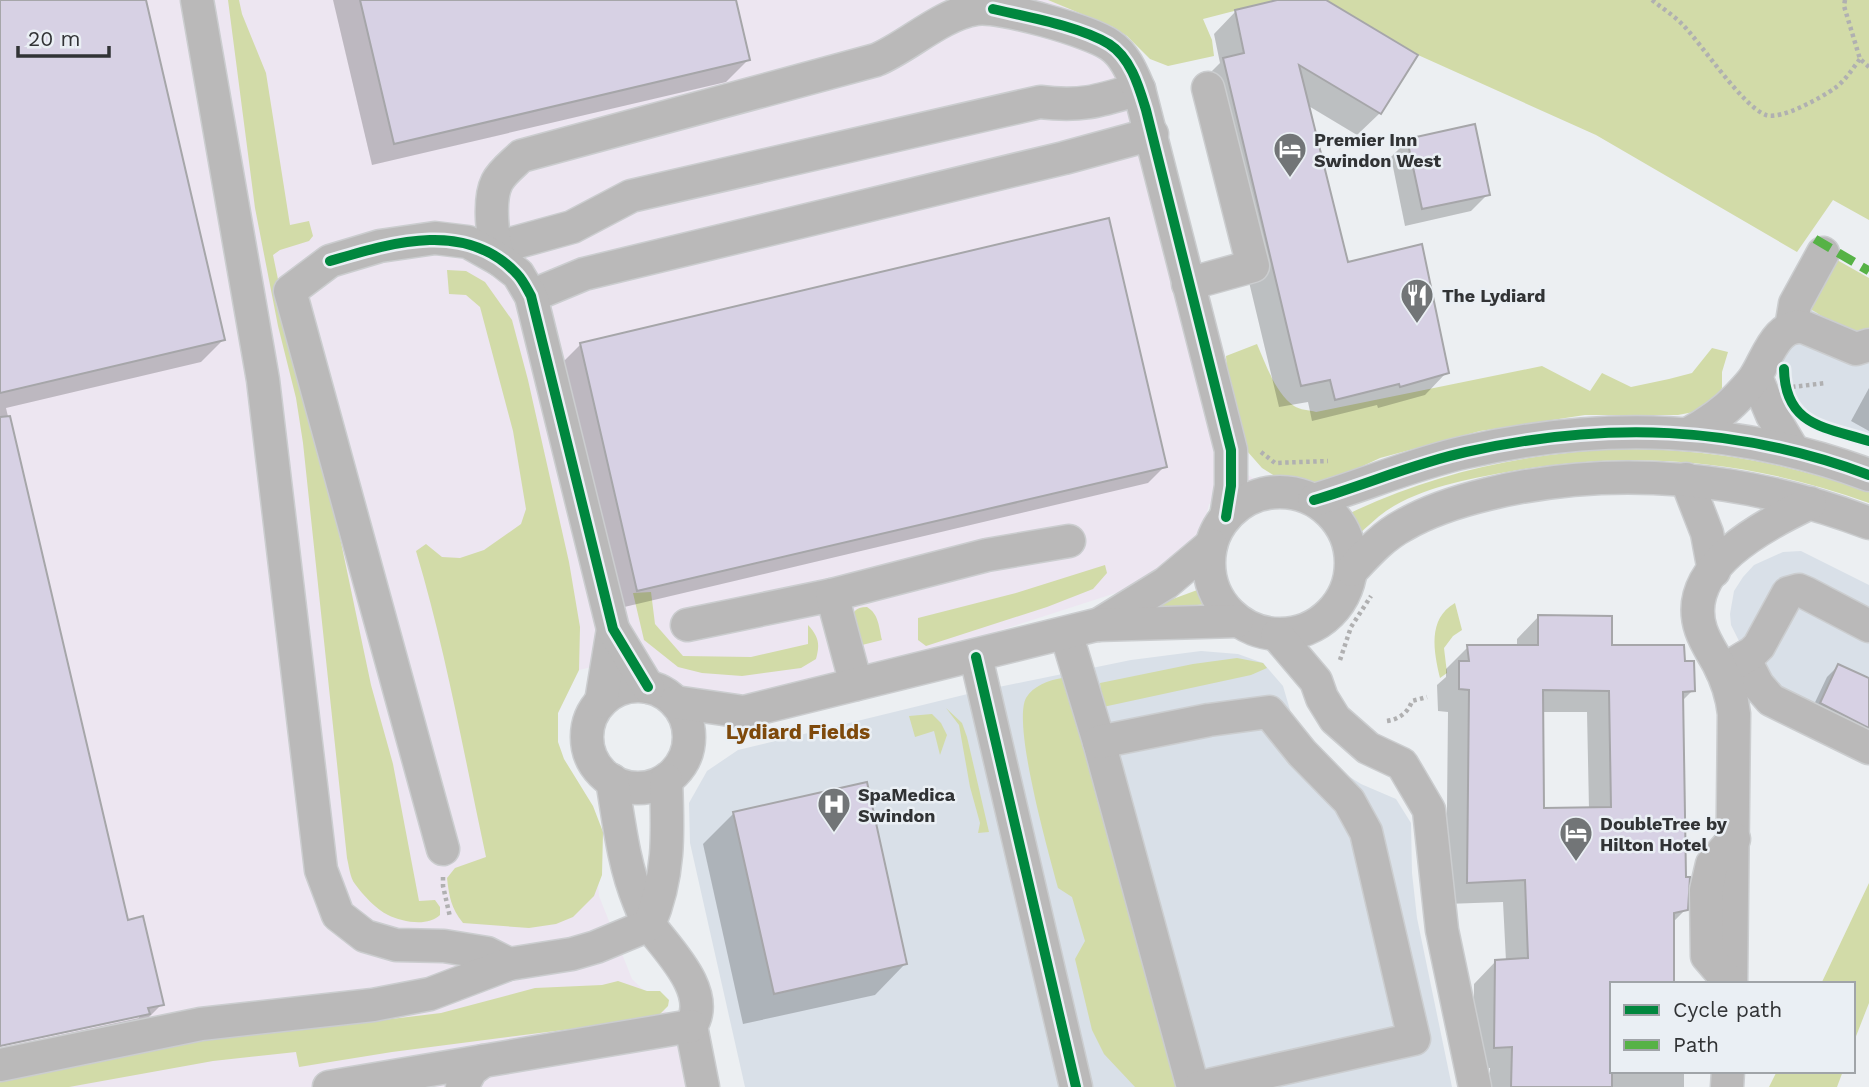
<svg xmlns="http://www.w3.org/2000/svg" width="1869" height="1087" viewBox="0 0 1869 1087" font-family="'Work Sans',sans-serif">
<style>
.built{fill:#d9e0e8}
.industrial{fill:#ede6f1}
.green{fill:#d2dba8}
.shadow{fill:#0003;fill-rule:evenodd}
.building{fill:#d7d1e4;stroke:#a6a6a9;stroke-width:2;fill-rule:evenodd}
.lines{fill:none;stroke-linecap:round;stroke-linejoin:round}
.minor-casing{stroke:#cbcdcf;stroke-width:35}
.path{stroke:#b0b0b1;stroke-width:4.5;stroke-dasharray:3.5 3.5;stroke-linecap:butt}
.minor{stroke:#bab9b9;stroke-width:32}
.quiet{stroke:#56b246;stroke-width:9;stroke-dasharray:18 9;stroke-linecap:butt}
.cycleway-casing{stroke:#eaeff4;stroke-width:15}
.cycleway{stroke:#00873e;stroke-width:10}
.labels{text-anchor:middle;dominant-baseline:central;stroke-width:5;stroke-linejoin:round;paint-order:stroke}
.poi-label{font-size:18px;font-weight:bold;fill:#313335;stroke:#eaeff4;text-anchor:start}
.quarter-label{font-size:21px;font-weight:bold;fill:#7e490b;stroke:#eaeff4}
</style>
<rect width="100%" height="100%" fill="#eceff2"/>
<g class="built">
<path d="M1812 310 1853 333 1869 330V439L1796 416 1785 406 1778 388 1777 369Z"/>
<path d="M1801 551 1869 585V762L1754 707 1760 683 1731 625 1730 614 1734 591 1743 577 1754 565 1783 552Z"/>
<path d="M1201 651 1238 654 1263 663 1283 686 1295 727 1326 762 1361 784 1396 799 1411 823 1412 873 1417 918 1452 1087H745L690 843 689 803 707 771 738 750 984 690 1131 660Z"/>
</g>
<path class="industrial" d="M0 0H1048L1113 27 1141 65 1245 473 1271 490 1209 504 1204 525 1192 550 1171 567 1119 592 924 655 767 692 720 698 670 681 634 657 579 670 558 713V771L594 833 599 896 632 979 698 1043 708 1087H0Z"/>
<g class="green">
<path d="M228 0H239L242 14 266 73 290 225 309 221 313 236 309 241 280 250 273 255 289 333 335 514 371 685 393 764 419 901 435 900 440 907V915C428 927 402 922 388 915 376 909 363 895 355 884 350 878 349 866 347 858L303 443 296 398 278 326 255 208Z"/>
<path d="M1048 0H1277L1203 19 1212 40 1214 56 1168 66 1150 59 1127 36 1113 27Z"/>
<path d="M1326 0H1869V220L1833 200 1797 252 1596 135 1418 55Z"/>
<path d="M1830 256 1869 278V330C1850 339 1828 319 1812 310L1809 301Z"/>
<path d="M447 270 466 271 485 282 512 320 528 380 569 562 580 627 579 670 558 713V742L564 759 593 806 603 832 602 875 594 896 573 917 556 924 529 928 463 923C451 908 449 896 447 878L455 868 486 857C464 755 446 651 416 551L426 544 442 557 460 558 484 550 521 524 526 509 513 431 480 307 466 295 449 294Z"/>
<path d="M1257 344C1266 365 1275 392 1294 406 1300 410 1309 410 1316 412L1542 366 1590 391 1602 373 1631 387 1669 379 1692 373 1712 348 1728 352 1722 372V388L1716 398 1704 410 1678 415H1585L1480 431 1380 458 1335 479 1309 483 1278 478 1262 468 1247 451 1227 370 1226 356Z"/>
<path d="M1620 449C1663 449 1708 452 1750 460 1788 466 1825 478 1861 488L1869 491V503C1750 460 1631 449 1507 472 1467 479 1420 488 1386 511 1376 518 1367 527 1358 535L1346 515C1432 473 1525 453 1620 449Z"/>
<path d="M1105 565 1107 573 1093 589 1047 607 926 646 918 640V618L1016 593Z"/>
<path d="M1200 589 1208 604 1143 610Z"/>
<path d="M651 592 655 624 683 656 751 657 808 644V625C819 637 820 644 816 659L801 668 742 676 702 673 678 667 644 640 633 593Z"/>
<path d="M1455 603 1462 630 1453 636 1444 648 1447 673 1440 678C1434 652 1427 619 1455 603Z"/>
<path d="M867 607C879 614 879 628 882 640L858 646C854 631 843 607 867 607Z"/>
<path d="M1237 658 1263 663 1267 668 1251 675 1103 707 1100 683 1193 664Z"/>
<path d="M1062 678 1068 686 1180 1087H1135L1104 1054 1092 1030 1075 959 1085 941 1072 897 1058 888C1049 854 1012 725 1026 698 1033 686 1049 680 1062 678Z"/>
<path d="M946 708 962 723 967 737 989 832 978 833 980 823 970 787 959 725Z"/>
<path d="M932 714 941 723 947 735 940 755 934 731 915 737 909 716Z"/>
<path d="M1869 883V1003L1853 1044V984H1821Z"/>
<path d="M618 981 647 991H660L669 1000 668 1006 659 1015 618 1023 392 1052 299 1067 296 1052 213 1061 69 1087H0V1080L190 1041 310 1024 383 1020 441 1013 535 988 602 985Z"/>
<path d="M1777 1071H1843L1837 1087H1769Z"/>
</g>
<g class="shadow">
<path d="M0 0H144L223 340 201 362 6 408 126 922 162 1004 139 1027 0 1063V1048L139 1018V1014L0 1044Z"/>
<path d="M333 0H735L748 60 726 82 372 165Z"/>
<path d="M1285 0H1323L1380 113 1357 135 1307 105 1347 264 1447 372 1425 395 1378 408 1377 405 1312 421 1308 402 1279 407 1201 82 1220 63 1214 34 1236 11Z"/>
<path d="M1408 140 1488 194 1471 211 1405 226 1391 157Z"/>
<path d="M580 345 1165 466 1148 483 620 608 563 362Z"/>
<path d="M1869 388V431L1851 421Z"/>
<path d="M1539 616 1611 647 1683 662 1693 690 1682 701 1686 909 1612 984V1071H1684V1087H1490V1068L1473 1070 1474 984 1496 961H1506L1503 902 1446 904 1448 712 1438 711 1437 685 1446 677V669L1468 647H1517V639ZM1542 712H1587L1589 809 1542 810Z"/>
<path d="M1838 666 1869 680V746L1809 715 1827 677Z"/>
<path d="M734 813 905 964 875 995 743 1024 703 844Z"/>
</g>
<g class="building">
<path d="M0 0H146L225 340 0 393Z"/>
<path d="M360 0H736L750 60 394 144Z"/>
<path d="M1277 0H1326L1418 55 1381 114 1299 65 1348 262 1422 244 1449 373 1400 387 1399 384 1335 400 1330 380 1301 386 1223 58 1244 53 1235 10Z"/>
<path d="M1475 124 1490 195 1422 209 1407 139Z"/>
<path d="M1109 218 1167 467 637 591 580 343Z"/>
<path d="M10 416 128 920 143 916 164 1005 148 1008 150 1014 0 1046V417Z"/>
<path d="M1538 615 1612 616V645H1684L1685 661H1694L1695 691 1683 692 1686 877H1690L1688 910 1674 913V984H1612V1087H1511L1512 1047 1494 1048 1495 960 1528 958 1525 880 1467 883 1469 690 1459 689V661H1469L1467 645H1538ZM1543 690 1609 691 1611 807 1544 808Z"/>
<path d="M1838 664 1869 678V728L1820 703Z"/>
<path d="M867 782 907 964 774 994 733 812Z"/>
</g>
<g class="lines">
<defs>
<g id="minor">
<path d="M197 0 263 380 321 870 338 915 365 936 396 945 444 946 487 953 509 964"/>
<path d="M496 248 572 227 631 196 1040 102C1082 107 1099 101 1139 89"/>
<path d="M500 260C492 241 488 200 497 182 502 172 513 164 521 156L876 60C909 46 940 15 976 9 999 5 1090 31 1110 45 1125 55 1132 73 1139 89L1231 450V486L1226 517"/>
<path d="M1188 284 1253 266 1208 88"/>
<path d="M531 296 584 274 1064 158 1152 134"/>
<path d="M1791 328 1795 304 1823 253"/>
<path d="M1756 377 1772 415 1793 450"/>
<path d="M1688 434C1706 424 1723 413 1737 398 1743 391 1750 385 1755 377 1767 359 1777 320 1806 328L1856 349 1869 345"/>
<path d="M1686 479 1707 533 1714 571"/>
<circle cx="1280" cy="563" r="71"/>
<path d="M1314 500C1365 485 1415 463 1466 452 1605 421 1735 425 1869 475"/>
<path d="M1352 570C1368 553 1383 536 1404 525 1430 510 1459 501 1488 494 1615 463 1748 477 1869 523"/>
<path d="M687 625 832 595"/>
<path d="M1098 625 1166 583 1211 545"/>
<path d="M1066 633 1099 742 1193 1087"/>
<path d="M1277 635 1316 681 1322 698 1335 719 1368 748 1402 764 1429 810 1442 930 1475 1087"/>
<path d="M976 657 1076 1087"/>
<path d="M1744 658 1758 685 1771 700 1869 748"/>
<path d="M1722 671 1752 653 1759 646 1788 593 1799 590 1806 593 1869 626"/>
<path d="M856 684 832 595 987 555 1069 541"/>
<circle cx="638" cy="737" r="51"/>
<path d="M601 702 613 629"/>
<path d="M675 702 744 712 1096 625 1237 621"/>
<path d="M1099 742 1209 720 1269 712 1302 753 1349 801 1366 832 1414 1039 1200 1087"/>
<path d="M612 780C619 821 623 863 639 902 642 910 646 920 651 927 669 951 712 993 691 1026L703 1087"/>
<path d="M443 849 290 291 330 261 380 246 435 238 468 242 500 260 518 274 531 296 613 629 648 687"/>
<path d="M1731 984 1734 714C1732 695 1727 680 1718 663 1712 652 1705 642 1701 630 1680 567 1765 525 1810 503"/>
<path d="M1731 984 1707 956 1706 890 1712 864 1734 839"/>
<path d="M483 1061 691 1026"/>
<path d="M0 1065 201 1024 373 1005 430 994 509 964 572 954 596 947 649 925C670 875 668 833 666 780"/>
<path d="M329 1087 483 1061 471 1070 462 1087"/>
<path d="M1727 1087 1728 1071"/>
</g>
</defs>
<use href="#minor" class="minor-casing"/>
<g class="path">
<path d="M1652 0C1662 8 1673 15 1682 24 1701 43 1743 107 1766 115 1782 120 1822 97 1835 88 1845 81 1853 68 1860 59"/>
<path d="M1845 0 1844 6 1860 59 1869 67"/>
<path d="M1792 387 1826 383"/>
<path d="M1261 452 1275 463 1328 461"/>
<path d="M1340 660 1351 627 1371 596"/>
<path d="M1387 721C1399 719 1408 713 1412 701L1427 697"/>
<path d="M443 877V886L450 917"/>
</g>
<use href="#minor" class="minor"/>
<path class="quiet" d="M1815 239 1869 271"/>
<defs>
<g id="cycleway">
<path d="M993 9C1027 17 1079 26 1109 44 1131 58 1139 87 1146 110L1231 450V486L1226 517"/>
<path d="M330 261C391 243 466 219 517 274 523 280 527 289 531 296L613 629 648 687"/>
<path d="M1784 369C1785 426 1825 427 1869 441"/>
<path d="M1314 500C1365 485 1415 463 1466 452 1605 421 1735 425 1869 475"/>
<path d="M976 657 1076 1087"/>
</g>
</defs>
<use href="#cycleway" class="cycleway-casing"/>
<use href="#cycleway" class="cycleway"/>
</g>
<defs>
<symbol id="hotel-pin" viewBox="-11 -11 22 30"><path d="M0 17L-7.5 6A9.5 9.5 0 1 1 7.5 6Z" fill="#727577" stroke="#eaeff4"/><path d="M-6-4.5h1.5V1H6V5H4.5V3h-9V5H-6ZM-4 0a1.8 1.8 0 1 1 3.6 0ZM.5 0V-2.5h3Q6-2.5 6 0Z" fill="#fff"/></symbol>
<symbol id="restaurant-pin" viewBox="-11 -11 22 30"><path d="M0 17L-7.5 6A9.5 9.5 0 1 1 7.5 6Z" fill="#727577" stroke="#eaeff4"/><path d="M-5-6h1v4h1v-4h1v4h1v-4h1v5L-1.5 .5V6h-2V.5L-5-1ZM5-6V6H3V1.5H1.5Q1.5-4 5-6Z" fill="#fff"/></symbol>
<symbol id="hospital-pin" viewBox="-11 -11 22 30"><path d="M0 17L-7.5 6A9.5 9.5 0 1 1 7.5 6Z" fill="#727577" stroke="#eaeff4"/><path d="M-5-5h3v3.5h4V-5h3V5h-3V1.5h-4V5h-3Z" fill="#fff"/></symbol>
</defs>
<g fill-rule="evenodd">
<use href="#hotel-pin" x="1271" y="130" width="38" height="52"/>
<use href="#restaurant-pin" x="1398" y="276" width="38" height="52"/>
<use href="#hospital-pin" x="815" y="785" width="38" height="52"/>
<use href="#hotel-pin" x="1557" y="814" width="38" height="52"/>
</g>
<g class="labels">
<g class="poi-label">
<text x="1314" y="139">Premier Inn<tspan x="1314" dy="21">Swindon West</tspan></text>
<text x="1442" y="295">The Lydiard</text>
<text x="858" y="794">SpaMedica<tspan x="858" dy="21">Swindon</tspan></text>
<text x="1600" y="823">DoubleTree by<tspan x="1600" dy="21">Hilton Hotel</tspan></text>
</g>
<g class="quarter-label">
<text x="798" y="731">Lydiard Fields</text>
</g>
</g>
<rect x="1610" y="982" width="245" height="91" fill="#eaeff4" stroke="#a0a4a8" stroke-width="2"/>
<rect x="1624" y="1005" width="35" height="10" fill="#00873e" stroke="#a0a4a8" stroke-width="2"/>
<text x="1673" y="1017" font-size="21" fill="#313335">Cycle path</text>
<rect x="1624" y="1040" width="35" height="10" fill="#56b246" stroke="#a0a4a8" stroke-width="2"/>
<text x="1673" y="1052" font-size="21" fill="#313335">Path</text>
<path d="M18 46v10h91v-10" fill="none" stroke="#313335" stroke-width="3.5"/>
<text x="28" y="46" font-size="21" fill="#313335" stroke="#eaeff4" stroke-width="5" paint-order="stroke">20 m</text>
</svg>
